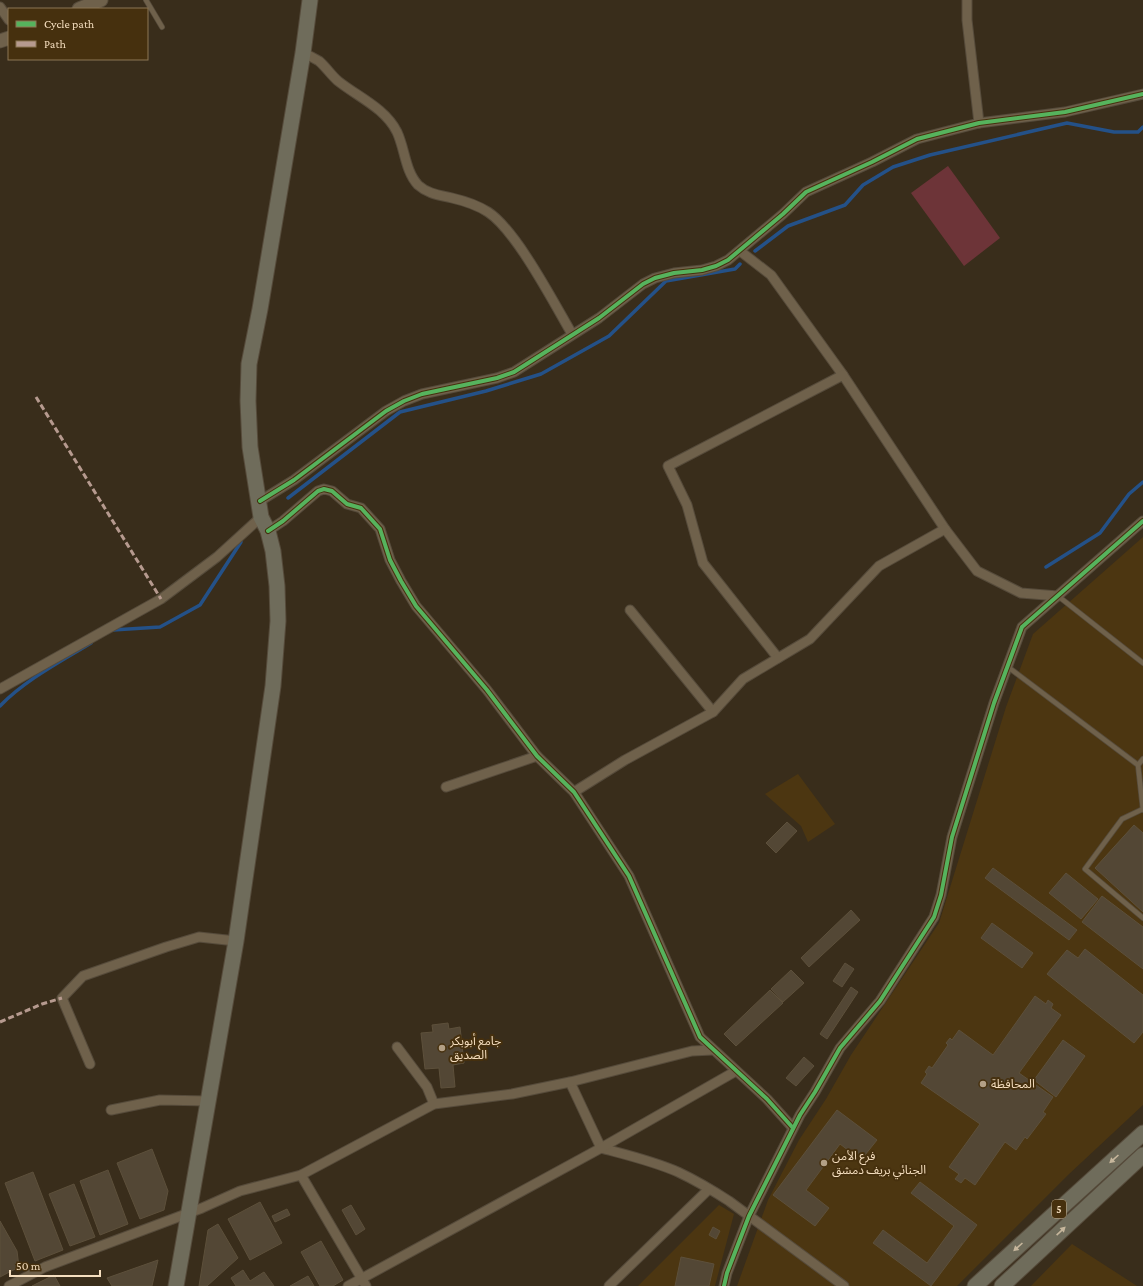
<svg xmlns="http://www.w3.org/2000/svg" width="1143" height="1286" viewBox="0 0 1143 1286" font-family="'Crimson Pro','Noto Sans Arabic',serif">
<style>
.built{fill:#4c3611}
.green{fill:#6d3438}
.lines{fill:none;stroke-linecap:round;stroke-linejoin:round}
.stream{stroke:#245188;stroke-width:3.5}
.building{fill:#534735;stroke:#5d503b}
.service-casing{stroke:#564b3b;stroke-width:6}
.minor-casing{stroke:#564b3b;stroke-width:11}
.secondary-casing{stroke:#564b3b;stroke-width:15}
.primary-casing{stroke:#564b3b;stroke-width:17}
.service{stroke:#6f614b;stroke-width:4.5}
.minor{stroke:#6f614b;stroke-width:9}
.secondary{stroke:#6f614b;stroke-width:13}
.primary{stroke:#6f6c5b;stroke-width:15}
.quiet{stroke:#b69a8f;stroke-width:3;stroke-dasharray:6 3;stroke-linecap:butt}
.cycleway-casing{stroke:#46300e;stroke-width:6}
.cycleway{stroke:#56b35d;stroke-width:4}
.oneway{fill:#c6b69c}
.poi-dot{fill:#b3a086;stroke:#46300e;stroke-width:1.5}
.labels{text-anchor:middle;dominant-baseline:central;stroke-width:4;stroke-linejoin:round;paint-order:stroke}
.shield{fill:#46300e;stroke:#c0aa8a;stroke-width:1}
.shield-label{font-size:11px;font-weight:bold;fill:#f5debf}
.poi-label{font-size:12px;fill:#f5debf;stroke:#46300e;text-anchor:start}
</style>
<rect width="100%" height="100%" fill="#392d1b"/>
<g class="built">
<path d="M1143 537V1105L1068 1175 957 1286H737L768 1200 799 1140 826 1099 851 1055 939 923 1006 707 1033 634Z"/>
<path d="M798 774 835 824 808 842 801 826 765 794Z"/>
<path d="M719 1205 734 1214 715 1286H638Z"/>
<path d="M1072 1244 1137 1286H1031Z"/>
</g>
<path class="green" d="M948 166 1000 238 964 266 911 193Z"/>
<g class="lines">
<g class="stream">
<path d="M755 251 788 226 845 205 863 185 893 167 930 155 1067 123 1114 132H1138L1143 127"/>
<path d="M288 498 400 412 486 391 541 374 609 336 666 281 735 269 740 264"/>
<path d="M1046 567 1100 533 1129 494 1143 482"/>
<path d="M113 630 160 627 200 605 241 542"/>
<path d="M0 706C25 680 60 662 91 643"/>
</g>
</g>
<g class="building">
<path d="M787 822 797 831 776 853 766 843Z"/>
<path d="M1134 825 1143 833V912L1095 868Z"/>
<path d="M993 868 1077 930 1069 940 985 878Z"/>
<path d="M1066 873 1098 899 1081 919 1049 893Z"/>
<path d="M1102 896 1143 927V969L1082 922Z"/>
<path d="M851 910 860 920 809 967 801 958Z"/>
<path d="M992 923 1033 953 1022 968 981 938Z"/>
<path d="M1085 949 1143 995V1032L1134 1043 1047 974 1067 950 1078 958Z"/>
<path d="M845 963 854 969 842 987 833 981Z"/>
<path d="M791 970 804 983 783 1002 771 989Z"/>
<path d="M851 987 858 992 827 1039 820 1034Z"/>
<path d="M770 990 783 1003 736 1046 724 1034Z"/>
<path d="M1035 996 1046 1004 1048 1000 1053 1004 1051 1008 1061 1015 1019 1073 1053 1097 1043 1112 1046 1114 1027 1139 1025 1137 1016 1150 1005 1142 975 1185 965 1178 961 1183 955 1179 959 1174 949 1167 980 1124 921 1083 927 1074 925 1072 929 1066 932 1068 948 1045 946 1043 950 1038 952 1040 959 1030 993 1055Z"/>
<path d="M448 1023 449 1029 460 1027 464 1063 453 1065 455 1087 441 1088 439 1068 425 1069 421 1033 433 1032 432 1025Z"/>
<path d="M1063 1040 1085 1056 1056 1097 1034 1080Z"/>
<path d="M804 1057 814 1066 796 1086 786 1078Z"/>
<path d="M837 1110 877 1140 861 1160 840 1144 806 1190 829 1208 815 1226 773 1195Z"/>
<path d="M152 1149 168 1191 164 1210 140 1219 117 1163Z"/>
<path d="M108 1170 128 1224 100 1235 80 1181Z"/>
<path d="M33 1172 63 1250 35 1261 5 1183Z"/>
<path d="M920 1182 977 1225 931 1286 873 1243 883 1230 927 1263 954 1226 911 1193Z"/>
<path d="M74 1184 95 1237 70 1246 49 1194Z"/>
<path d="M260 1202 282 1243 250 1260 228 1219Z"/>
<path d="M351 1205 365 1229 356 1235 342 1210Z"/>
<path d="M287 1209 290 1215 275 1222 272 1216Z"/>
<path d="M0 1221 17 1251 19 1267 0 1277Z"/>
<path d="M218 1224 238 1258 207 1286H199L208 1230Z"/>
<path d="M713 1227 720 1231 716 1239 709 1235Z"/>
<path d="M321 1241 343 1280 333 1286H320L301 1252Z"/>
<path d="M681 1257 714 1264 709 1286H675Z"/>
<path d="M158 1260 152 1286H112L107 1278Z"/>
<path d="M243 1270 250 1281 264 1272 274 1286H236L231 1278Z"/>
<path d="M54 1275 60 1286H32Z"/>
<path d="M308 1276 314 1286H290Z"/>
</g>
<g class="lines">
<defs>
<g id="service">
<path d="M146 0 162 27"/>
<path d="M1058 596 1143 663"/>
<path d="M1008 667 1138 765 1143 810"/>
<path d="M1138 765 1143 759"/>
<path d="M1143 809 1122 819 1085 869 1143 918"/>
</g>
<g id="minor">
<path d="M967 0V20L979 123"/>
<path d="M0 7 9 20"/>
<path d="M303 53C308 55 314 58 319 61 326 67 331 75 338 81 358 97 385 108 397 132 405 149 405 171 418 185 428 194 439 195 452 198 465 201 477 205 488 212 516 230 554 303 572 334"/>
<path d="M740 251 771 275 843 375 945 529 977 571 1021 593 1058 596"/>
<path d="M260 501 294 480 386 411 404 401 422 394 497 378 514 372 599 318 643 284 655 278 674 273 702 270 716 266 728 260 783 214 806 192 872 162 917 139 979 123 1065 112 1143 94"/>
<path d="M268 531 283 521 318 491 324 489 332 491 347 504 361 508 380 529 390 560 401 581 416 606 487 690 537 756 574 792 629 876 700 1037 767 1099 793 1128"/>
<path d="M630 610 713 712"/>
<path d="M778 658 703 563 687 505 668 466 843 375"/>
<path d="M0 689 161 599 217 557 261 517"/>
<path d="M446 787 537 756"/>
<path d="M574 792 625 760 713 712 743 679 810 639 879 566 945 529"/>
<path d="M397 1047 427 1087 434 1104"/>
<path d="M90 1064 62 998 83 976 166 947 199 937 236 941"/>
<path d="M570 1082 601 1148C627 1155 653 1161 678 1172 695 1180 712 1190 729 1201L844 1286"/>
<path d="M111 1110 160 1100 208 1101"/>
<path d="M301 1175 366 1286"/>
<path d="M9 1286 45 1267 202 1208 240 1191 301 1175 434 1104 512 1094 570 1082 692 1051 713 1050"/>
<path d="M348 1286 601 1148 736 1071"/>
<path d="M609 1286 709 1189"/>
<path d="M724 1286 727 1273 749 1216 800 1115 815 1092 840 1048 880 1001 934 917 941 895 952 837 994 703 1022 627 1143 521"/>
</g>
<g id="secondary">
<path d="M79 9 101 0"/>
<path d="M0 41 9 38"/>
</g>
<g id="primary">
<path d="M176 1286 236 941 273 686 278 621 277 586 273 551 268 531 261 517 250 447 248 401 249 364 260 309 303 53 310 0"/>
<path d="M975 1286 1143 1133"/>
<path d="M1002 1286 1143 1155"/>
</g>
</defs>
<use href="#service" class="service-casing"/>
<use href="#minor" class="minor-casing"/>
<use href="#secondary" class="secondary-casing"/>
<use href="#primary" class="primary-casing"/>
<use href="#service" class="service"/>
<use href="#minor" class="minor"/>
<use href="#secondary" class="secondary"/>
<use href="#primary" class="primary"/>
<g class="quiet">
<path d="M36 397 161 599"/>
<path d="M0 1022 42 1004 62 998"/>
</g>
<defs>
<g id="cycleway">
<path d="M260 501 294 480 386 411 404 401 422 394 497 378 514 372 599 318 643 284 655 278 674 273 702 270 716 266 728 260 783 214 806 192 872 162 917 139 979 123 1065 112 1143 94"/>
<path d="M268 531 283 521 318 491 324 489 332 491 347 504 361 508 380 529 390 560 401 581 416 606 487 690 537 756 574 792 629 876 700 1037 767 1099 793 1128"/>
<path d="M724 1286 727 1273 749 1216 800 1115 815 1092 840 1048 880 1001 934 917 941 895 952 837 994 703 1022 627 1143 521"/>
</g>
</defs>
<use href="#cycleway" class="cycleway-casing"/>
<use href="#cycleway" class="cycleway"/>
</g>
<defs><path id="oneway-solid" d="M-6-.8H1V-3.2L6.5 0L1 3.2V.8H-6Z"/></defs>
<g class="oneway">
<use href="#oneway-solid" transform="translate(1114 1159) rotate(138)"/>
<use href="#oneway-solid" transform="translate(1061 1231) rotate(-43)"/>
<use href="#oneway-solid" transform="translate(1018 1247) rotate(138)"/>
</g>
<g class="poi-dot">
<circle cx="442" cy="1048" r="4"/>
<circle cx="983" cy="1084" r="4"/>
<circle cx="824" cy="1163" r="4"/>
</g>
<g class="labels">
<rect class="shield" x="1052" y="1200" width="14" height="18" rx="3"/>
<g class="shield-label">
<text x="1059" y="1209">5</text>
</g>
<g class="poi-label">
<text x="450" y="1041">جامع أبوبكر<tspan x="450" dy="14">الصديق</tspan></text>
<text x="991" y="1084">المحافظة</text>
<text x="832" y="1156">فرع الأمن<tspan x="832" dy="14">الجنائي بريف دمشق</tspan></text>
</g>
</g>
<rect x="8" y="8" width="140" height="52" fill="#46300e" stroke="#8c7655"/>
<rect x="16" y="21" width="20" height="6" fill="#56b35d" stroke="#8c7655"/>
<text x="44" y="28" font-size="12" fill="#f5debf">Cycle path</text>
<rect x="16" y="41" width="20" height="6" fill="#b69a8f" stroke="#8c7655"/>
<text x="44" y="48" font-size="12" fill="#f5debf">Path</text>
<path d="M10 1270v6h90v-6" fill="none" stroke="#f5debf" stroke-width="2"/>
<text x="16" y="1270" font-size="12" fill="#f5debf" stroke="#46300e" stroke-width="3" paint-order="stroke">50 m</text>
</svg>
